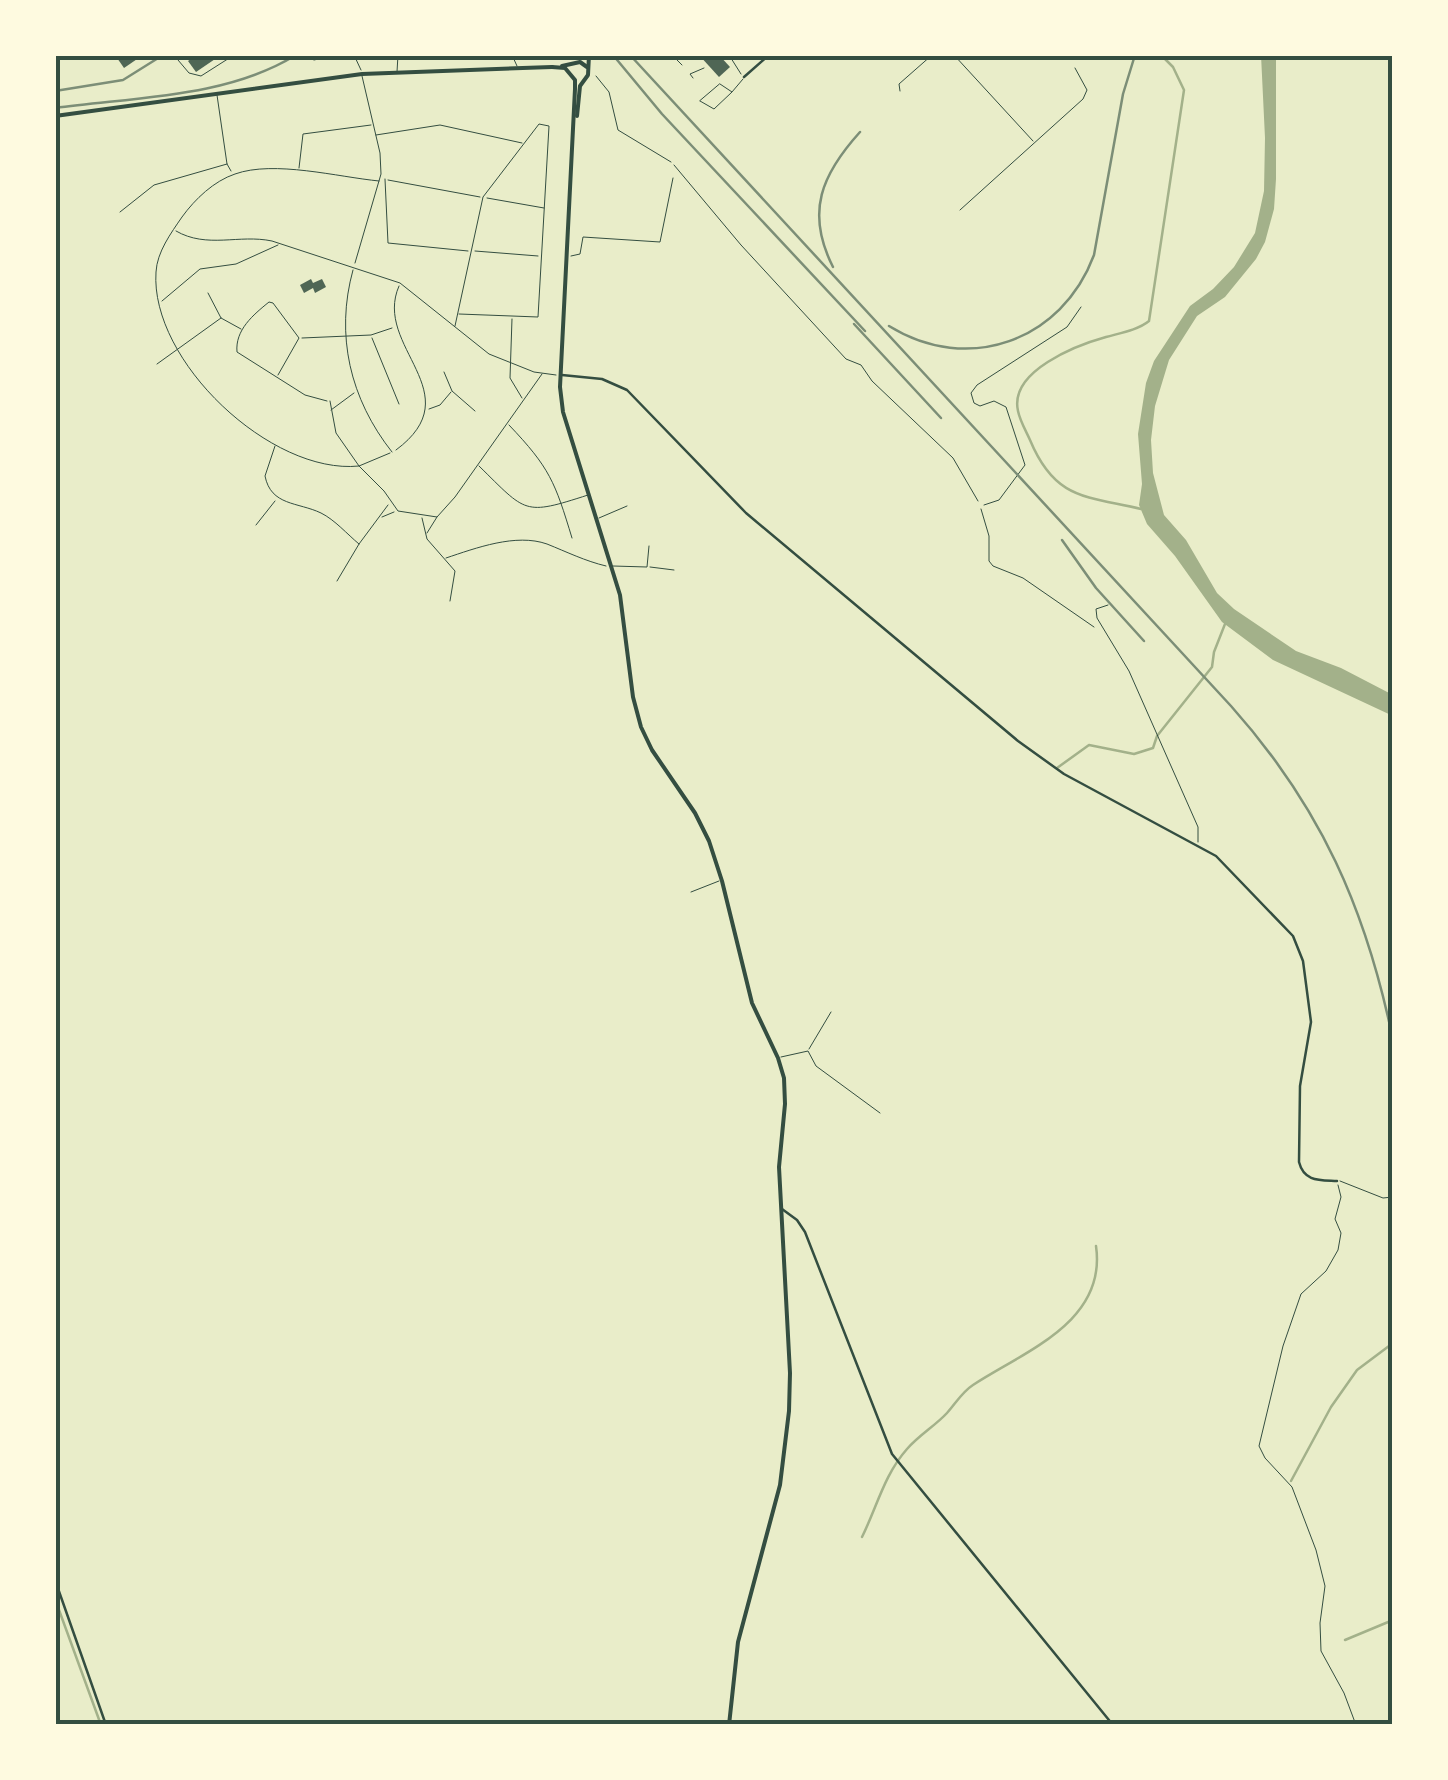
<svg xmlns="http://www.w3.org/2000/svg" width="1448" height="1780" viewBox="0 0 1448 1780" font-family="'Libre Baskerville',serif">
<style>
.water{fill:#a3b18a}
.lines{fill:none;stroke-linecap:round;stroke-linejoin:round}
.stream{stroke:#a3b18a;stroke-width:2.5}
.building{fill:#4f6655}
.path{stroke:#344e41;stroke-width:1}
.service{stroke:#344e41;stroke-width:1}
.pedestrian{stroke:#344e41;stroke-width:1}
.minor{stroke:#344e41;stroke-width:1}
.tertiary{stroke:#344e41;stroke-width:2.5}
.primary{stroke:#344e41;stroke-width:4}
.rail{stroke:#7c8e77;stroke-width:2.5}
.neatline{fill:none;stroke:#344e41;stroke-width:4}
</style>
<rect width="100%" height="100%" fill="#e9edc9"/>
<path class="water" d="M1261 55H1276V179L1274 209 1265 242 1256 259 1225 297 1197 316 1169 360 1155 406 1151 440 1153 473 1164 515 1186 540 1217 593 1234 609 1296 651 1341 668 1393 695V716L1273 660 1222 622 1175 556 1147 524 1139 505 1142 484 1138 434 1146 383 1154 361 1190 306 1213 289 1234 267 1255 233 1264 191 1265 138Z"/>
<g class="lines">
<g class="stream">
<path d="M1141 509C1086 496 1055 500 1030 440 1026 431 1020 421 1018 411 1009 371 1077 345 1106 337 1120 333 1138 330 1149 321L1184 90 1173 67 1161 55"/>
<path d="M1057 768 1089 745 1134 754 1153 748 1157 736 1212 667 1214 652 1225 624"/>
<path d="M1291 1481 1331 1407 1357 1370 1393 1343"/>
<path d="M862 1537C877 1507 884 1475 907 1449 919 1435 935 1426 947 1413 956 1403 962 1392 973 1385 1025 1351 1107 1322 1096 1246"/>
<path d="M55 1599 101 1725"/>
<path d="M1345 1640 1393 1620"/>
</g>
</g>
<g class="building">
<path d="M115 55H143L124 68Z"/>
<path d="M197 55H221L196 72 188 61Z"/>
<path d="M699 55H719L730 67 719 77Z"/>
<path d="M311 279 313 283 322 279 326 287 315 293 313 288 304 293 300 285Z"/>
</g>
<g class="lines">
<g class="path">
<path d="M596 76 609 92 618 130 671 162"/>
<path d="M984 505 999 500 1025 465 1006 407 994 401 980 406 974 403 971 393 977 385 1067 327 1081 307"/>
<path d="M981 509 989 536V561L993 566 1023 578 1094 627"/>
<path d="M256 525 275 501"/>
</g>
<g class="service">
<path d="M720 84 732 92 714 109 700 101Z"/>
<path d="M674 165 741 245 846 359 861 365 872 381 953 458 978 501"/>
</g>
<path class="pedestrian" d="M693 78 690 74 704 68"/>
<g class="minor">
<path d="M304 55 314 60 336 55"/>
<path d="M354 55 361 70"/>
<path d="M512 55 517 66"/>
<path d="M672 55 682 65"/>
<path d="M729 55 741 74"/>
<path d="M954 55 1033 141"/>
<path d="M178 60 189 73 201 76 234 55"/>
<path d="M397 72 398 55"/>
<path d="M900 91 899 84 932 55"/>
<path d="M732 92 743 79"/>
<path d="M217 95 227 164 231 171"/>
<path d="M376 135 440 125 522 143"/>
<path d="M299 168 303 134 371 125"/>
<path d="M385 179 388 243 468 251"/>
<path d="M388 180 480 197"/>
<path d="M379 181C338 177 274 160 235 174 214 181 195 199 182 217 171 233 157 252 156 272 150 361 271 475 359 466L384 491 398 511 437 517 455 497 542 374"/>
<path d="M487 198 544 208"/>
<path d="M960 210 1083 99 1087 90 1075 68"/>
<path d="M120 212 154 185 227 164"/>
<path d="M176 231C207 249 239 234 272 241L400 283 489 354 534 372 556 375"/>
<path d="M475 251 538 256"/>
<path d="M571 256 580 254 583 237 660 242 673 178"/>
<path d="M355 263 381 174 380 153 362 76"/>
<path d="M353 270C335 335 350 399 392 452"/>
<path d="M208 293 221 318 241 329"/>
<path d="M162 301 200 269 236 264 278 245"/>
<path d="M512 319 510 378 522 398"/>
<path d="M455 326 483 197 539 124 549 126 538 317 459 314"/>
<path d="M302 338 371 335 392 328"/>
<path d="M372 338 399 404"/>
<path d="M157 364 221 318"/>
<path d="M444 372 452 391 475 411"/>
<path d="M278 375 299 338 273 303 269 302C253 315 235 330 237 352L305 395 327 401"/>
<path d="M330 401 336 433 359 466 390 453"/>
<path d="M429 409 440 405 451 392"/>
<path d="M331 410 354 393"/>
<path d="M509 425C550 468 555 482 572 538"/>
<path d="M275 446 265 476C271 506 298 502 321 513 335 520 347 534 359 544"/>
<path d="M396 450C473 393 372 347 399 286"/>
<path d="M479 466C527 513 523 516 588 495"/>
<path d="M382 517 394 512"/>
<path d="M422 518 427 539 455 571 450 601"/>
<path d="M599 518 627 506"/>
<path d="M427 533 437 517"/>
<path d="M446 558C476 548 516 533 547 544 567 552 585 561 606 566"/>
<path d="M613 566 647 567 649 546"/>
<path d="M650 567 674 570"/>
<path d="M337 581 359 544 388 505"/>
<path d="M1108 605 1096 609 1097 618 1129 671 1198 827V842"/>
<path d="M691 892 719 881"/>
<path d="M809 1049 831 1012"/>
<path d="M781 1057 808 1051 816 1066 880 1113"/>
<path d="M1340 1181 1383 1198 1393 1197"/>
<path d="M1338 1185 1341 1197 1335 1219 1341 1233 1338 1250 1326 1271 1301 1294 1283 1346 1259 1446 1265 1458 1292 1487 1316 1550 1325 1586 1320 1623 1321 1651 1344 1693 1356 1725"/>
</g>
<g class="tertiary">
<path d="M744 77 769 55"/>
<path d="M562 375 602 379 627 390 746 513 1018 741 1064 774 1216 856 1293 936 1303 961 1311 1022 1300 1086 1299 1162C1304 1182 1320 1180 1337 1181"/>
<path d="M782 1209 797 1220 805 1232 892 1454 1113 1725"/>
<path d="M55 1580 106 1725"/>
</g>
<g class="primary">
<path d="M562 66 580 62 587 67"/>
<path d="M552 67 565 68 575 80V89L560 387 563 412 620 595 633 697 641 727 652 750 695 813 709 841 722 881 752 1003 778 1058 784 1078 785 1104 779 1167 790 1373 789 1411 780 1485 738 1642 729 1725"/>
<path d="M55 116 362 74 552 67"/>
<path d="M577 116 580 86 588 75 589 55"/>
</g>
<g class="rail">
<path d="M613 55 662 114 865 331"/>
<path d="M630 55 1231 706C1321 807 1366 909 1393 1040"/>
<path d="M55 91 123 80 163 55"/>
<path d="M55 108C134 97 226 98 296 55"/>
<path d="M833 267C805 212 822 174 860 132"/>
<path d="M854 324 941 418"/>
<path d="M889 326C968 375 1062 341 1094 255L1123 94 1135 55"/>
<path d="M1062 540 1096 588 1144 641"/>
</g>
</g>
<rect width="1448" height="1780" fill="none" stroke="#fefae0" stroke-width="115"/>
<rect x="58" y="58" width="1332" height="1664" class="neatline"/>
</svg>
